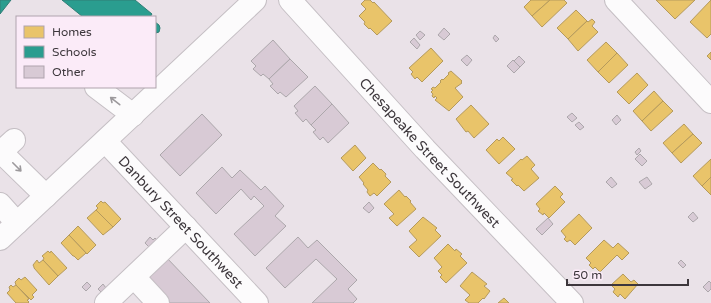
<svg xmlns="http://www.w3.org/2000/svg" width="711" height="303" viewBox="0 0 711 303" font-family="'Varela Round',sans-serif">
<style>
.homes{fill:#e9c46a;stroke:#b59a5c}
.schools{fill:#2a9d8f;stroke:#307e76}
.building{fill:#d8cad5;stroke:#aca7ab}
.lines{fill:none;stroke-linecap:round;stroke-linejoin:round}
.minor-casing{stroke:#c5bfc4;stroke-width:24}
.minor{stroke:#fcfbfc;stroke-width:22}
.oneway{stroke:#9c999c}
.labels{text-anchor:middle;dominant-baseline:central;stroke-width:4;stroke-linejoin:round;paint-order:stroke}
.street-label{font-size:14px;fill:#3d373c;stroke:#fbebf8}
</style>
<rect width="100%" height="100%" fill="#eae2e8"/>
<g class="homes">
<path d="M365 0H370L373 3 374 2 392 21 377 35 370 28 369 29 364 24 365 22 359 16 366 9 361 4Z"/>
<path d="M531 0H550L532 16 524 7Z"/>
<path d="M550 0H564L567 3 542 27 532 16Z"/>
<path d="M656 0H695L675 19Z"/>
<path d="M711 0V34L707 38 690 22Z"/>
<path d="M576 10 587 21 568 39 557 28Z"/>
<path d="M592 19 595 22 592 26 598 32 578 51 568 39 587 21 588 22Z"/>
<path d="M606 42 617 53 598 72 587 60Z"/>
<path d="M431 48 443 61 422 82 417 77 415 79 411 74 413 72 409 68Z"/>
<path d="M711 52V60L707 56Z"/>
<path d="M617 53 628 65 609 83 598 72Z"/>
<path d="M451 71 462 81 461 82 462 83 455 88 463 97 449 111 435 100 437 98 435 96 434 98 432 96 433 94 431 92 433 90 431 89 433 87 435 88 441 82 440 81 442 79 443 80 449 74 448 73Z"/>
<path d="M637 73 648 85 629 104 617 92Z"/>
<path d="M654 91 663 101 642 121 633 111Z"/>
<path d="M663 101 673 111 651 131 642 121Z"/>
<path d="M471 105 489 124 474 138 468 131 466 132 456 119Z"/>
<path d="M684 124 693 134 672 153 663 143Z"/>
<path d="M693 134 702 143 681 163 672 153Z"/>
<path d="M503 137 515 149 499 164 486 150 497 139 499 141Z"/>
<path d="M355 145 366 158 353 171 341 158Z"/>
<path d="M527 156 535 165 531 169 539 178 524 191 518 185 517 186 511 180 513 179 506 173 521 159 522 160Z"/>
<path d="M711 159V177L702 186 693 176Z"/>
<path d="M373 163 380 170 381 169 386 174 385 176 391 182 377 196 374 193 370 196 367 192 368 190 363 184 364 183 359 177Z"/>
<path d="M711 177V195L702 186Z"/>
<path d="M555 186 563 194 560 197 565 202 549 218 544 213 543 215 538 211 540 209 536 204Z"/>
<path d="M399 190 405 197 406 196 411 201 410 202 416 209 397 226 389 218 394 214 384 204Z"/>
<path d="M101 201 103 203 105 202 121 219 113 227 96 210 98 208 96 206Z"/>
<path d="M96 210 113 227 103 235 87 218Z"/>
<path d="M579 214 592 228 575 245 570 240 567 242 564 239 566 237 561 231Z"/>
<path d="M423 217 437 228 435 230 441 236 419 257 409 247 417 240 409 231Z"/>
<path d="M78 226 96 245 87 254 69 235Z"/>
<path d="M69 235 86 253 78 260 74 256H73L61 243Z"/>
<path d="M604 240 613 248 618 243 629 253 622 260 617 255 600 272 595 267 593 269 589 265 591 263 586 258Z"/>
<path d="M448 244 455 251 456 249 462 254 460 256 467 263 446 283 440 277 442 275 438 271 442 267 434 258Z"/>
<path d="M48 251 50 253 51 251 67 268 58 276 43 260 44 258 42 256Z"/>
<path d="M37 260 39 263 43 260 58 276 49 285 34 268V267L33 265Z"/>
<path d="M472 272 487 284 484 286 490 291 484 299 483 298 478 303H469L465 300 470 295 460 286Z"/>
<path d="M623 274 631 282 634 280 638 284 625 299 620 294 618 297 613 292 615 289 611 285Z"/>
<path d="M25 277 37 290 32 295 34 297 31 300 16 285 15 282 19 278 21 280Z"/>
<path d="M11 285 13 287 16 285 29 299 27 300 29 302 28 303H16L7 293 10 290 9 287Z"/>
<path d="M504 298 509 303H498Z"/>
</g>
<g class="schools">
<path d="M0 0H11L0 14Z"/>
<path d="M62 0H135L152 14 150 17H83Z"/>
<path d="M155 22 159 25 160 28 159 32 156 33Z"/>
</g>
<g class="building">
<path d="M444 28 450 34 444 40 438 35Z"/>
<path d="M420 31 425 35 420 40 416 35Z"/>
<path d="M495 35 499 39 496 42 493 38Z"/>
<path d="M414 38 420 45 417 49 410 42Z"/>
<path d="M273 40 290 59 269 79 263 74 261 76 253 69 256 66 251 61Z"/>
<path d="M467 55 472 60 467 66 461 60Z"/>
<path d="M519 56 525 62 520 67 514 61Z"/>
<path d="M290 59 308 77 286 97 280 92 278 94 270 86 273 84 269 79Z"/>
<path d="M513 60 520 67 514 73 507 66Z"/>
<path d="M315 86 332 104 311 125 306 119 303 122 295 113 298 111 294 106Z"/>
<path d="M332 104 349 123 328 143 323 137 320 140 313 132 316 130 311 125Z"/>
<path d="M572 113 577 118 572 122 567 117Z"/>
<path d="M202 114 222 135 180 176 160 155Z"/>
<path d="M617 115 621 120 616 125 612 120Z"/>
<path d="M579 122 584 127 580 130 575 125Z"/>
<path d="M639 148 641 151 637 155 635 152Z"/>
<path d="M640 154 647 161 642 166 635 159Z"/>
<path d="M222 167 232 178 240 170 261 190 265 186 284 206 275 216 286 226 255 256 234 234 264 206 254 196 251 200 241 189 216 214 196 193Z"/>
<path d="M611 177 617 184 612 188 606 182Z"/>
<path d="M647 177 652 184 645 189 639 182Z"/>
<path d="M369 202 374 208 369 213 363 208Z"/>
<path d="M693 212 698 218 693 222 688 217Z"/>
<path d="M548 218 553 224 542 235 536 229Z"/>
<path d="M150 237 153 240 155 238 158 241 151 249 145 243Z"/>
<path d="M298 237 308 248 317 240 357 280 348 289 357 299 353 303H312L337 279 316 259 285 288 266 268Z"/>
<path d="M165 256 210 303H170L144 275Z"/>
<path d="M681 260 686 265 683 268 678 263Z"/>
<path d="M709 281 711 283V289L708 292 703 287Z"/>
<path d="M87 282 91 286 86 291 82 287Z"/>
<path d="M103 284 106 288 101 292 98 289Z"/>
</g>
<g class="lines">
<defs>
<g id="minor">
<path id="s1" d="M290 0 425 149 572 303"/>
<path d="M616 0 711 102"/>
<path d="M96 87 133 115"/>
<path d="M14 140 1 152 46 196"/>
<path id="s2" d="M105 141 257 303"/>
<path d="M0 204 17 223"/>
<path d="M0 239 255 0"/>
<path d="M134 277 158 303"/>
<path d="M106 303 186 227"/>
</g>
</defs>
<use href="#minor" class="minor-casing"/>
<use href="#minor" class="minor"/>
</g>
<defs><path id="oneway-shaft" d="M-6 0H5M1.5-3L5.5 0L1.5 3" fill="none" stroke-width="1.6" stroke-linecap="round" stroke-linejoin="round"/></defs>
<g class="oneway">
<use href="#oneway-shaft" transform="translate(115 101) rotate(-142)"/>
<use href="#oneway-shaft" transform="translate(17 167) rotate(45)"/>
</g>
<g class="labels">
<g class="street-label">
<text stroke="none"><textPath href="#s1" startOffset="207">Chesapeake Street Southwest</textPath></text>
<text stroke="none"><textPath href="#s2" startOffset="111">Danbury Street Southwest</textPath></text>
</g>
</g>
<rect x="16" y="16" width="140" height="72" fill="#fbebf8" stroke="#afa3ad"/>
<rect x="24" y="26" width="20" height="12" fill="#e9c46a" stroke="#afa3ad"/>
<text x="52" y="36" font-size="12" fill="#3d373c">Homes</text>
<rect x="24" y="46" width="20" height="12" fill="#2a9d8f" stroke="#afa3ad"/>
<text x="52" y="56" font-size="12" fill="#3d373c">Schools</text>
<rect x="24" y="66" width="20" height="12" fill="#d8cad5" stroke="#afa3ad"/>
<text x="52" y="76" font-size="12" fill="#3d373c">Other</text>
<path d="M567 279v6h121v-6" fill="none" stroke="#3d373c" stroke-width="2"/>
<text x="573" y="279" font-size="12" fill="#3d373c" stroke="#fbebf8" stroke-width="3" paint-order="stroke">50 m</text>
</svg>
